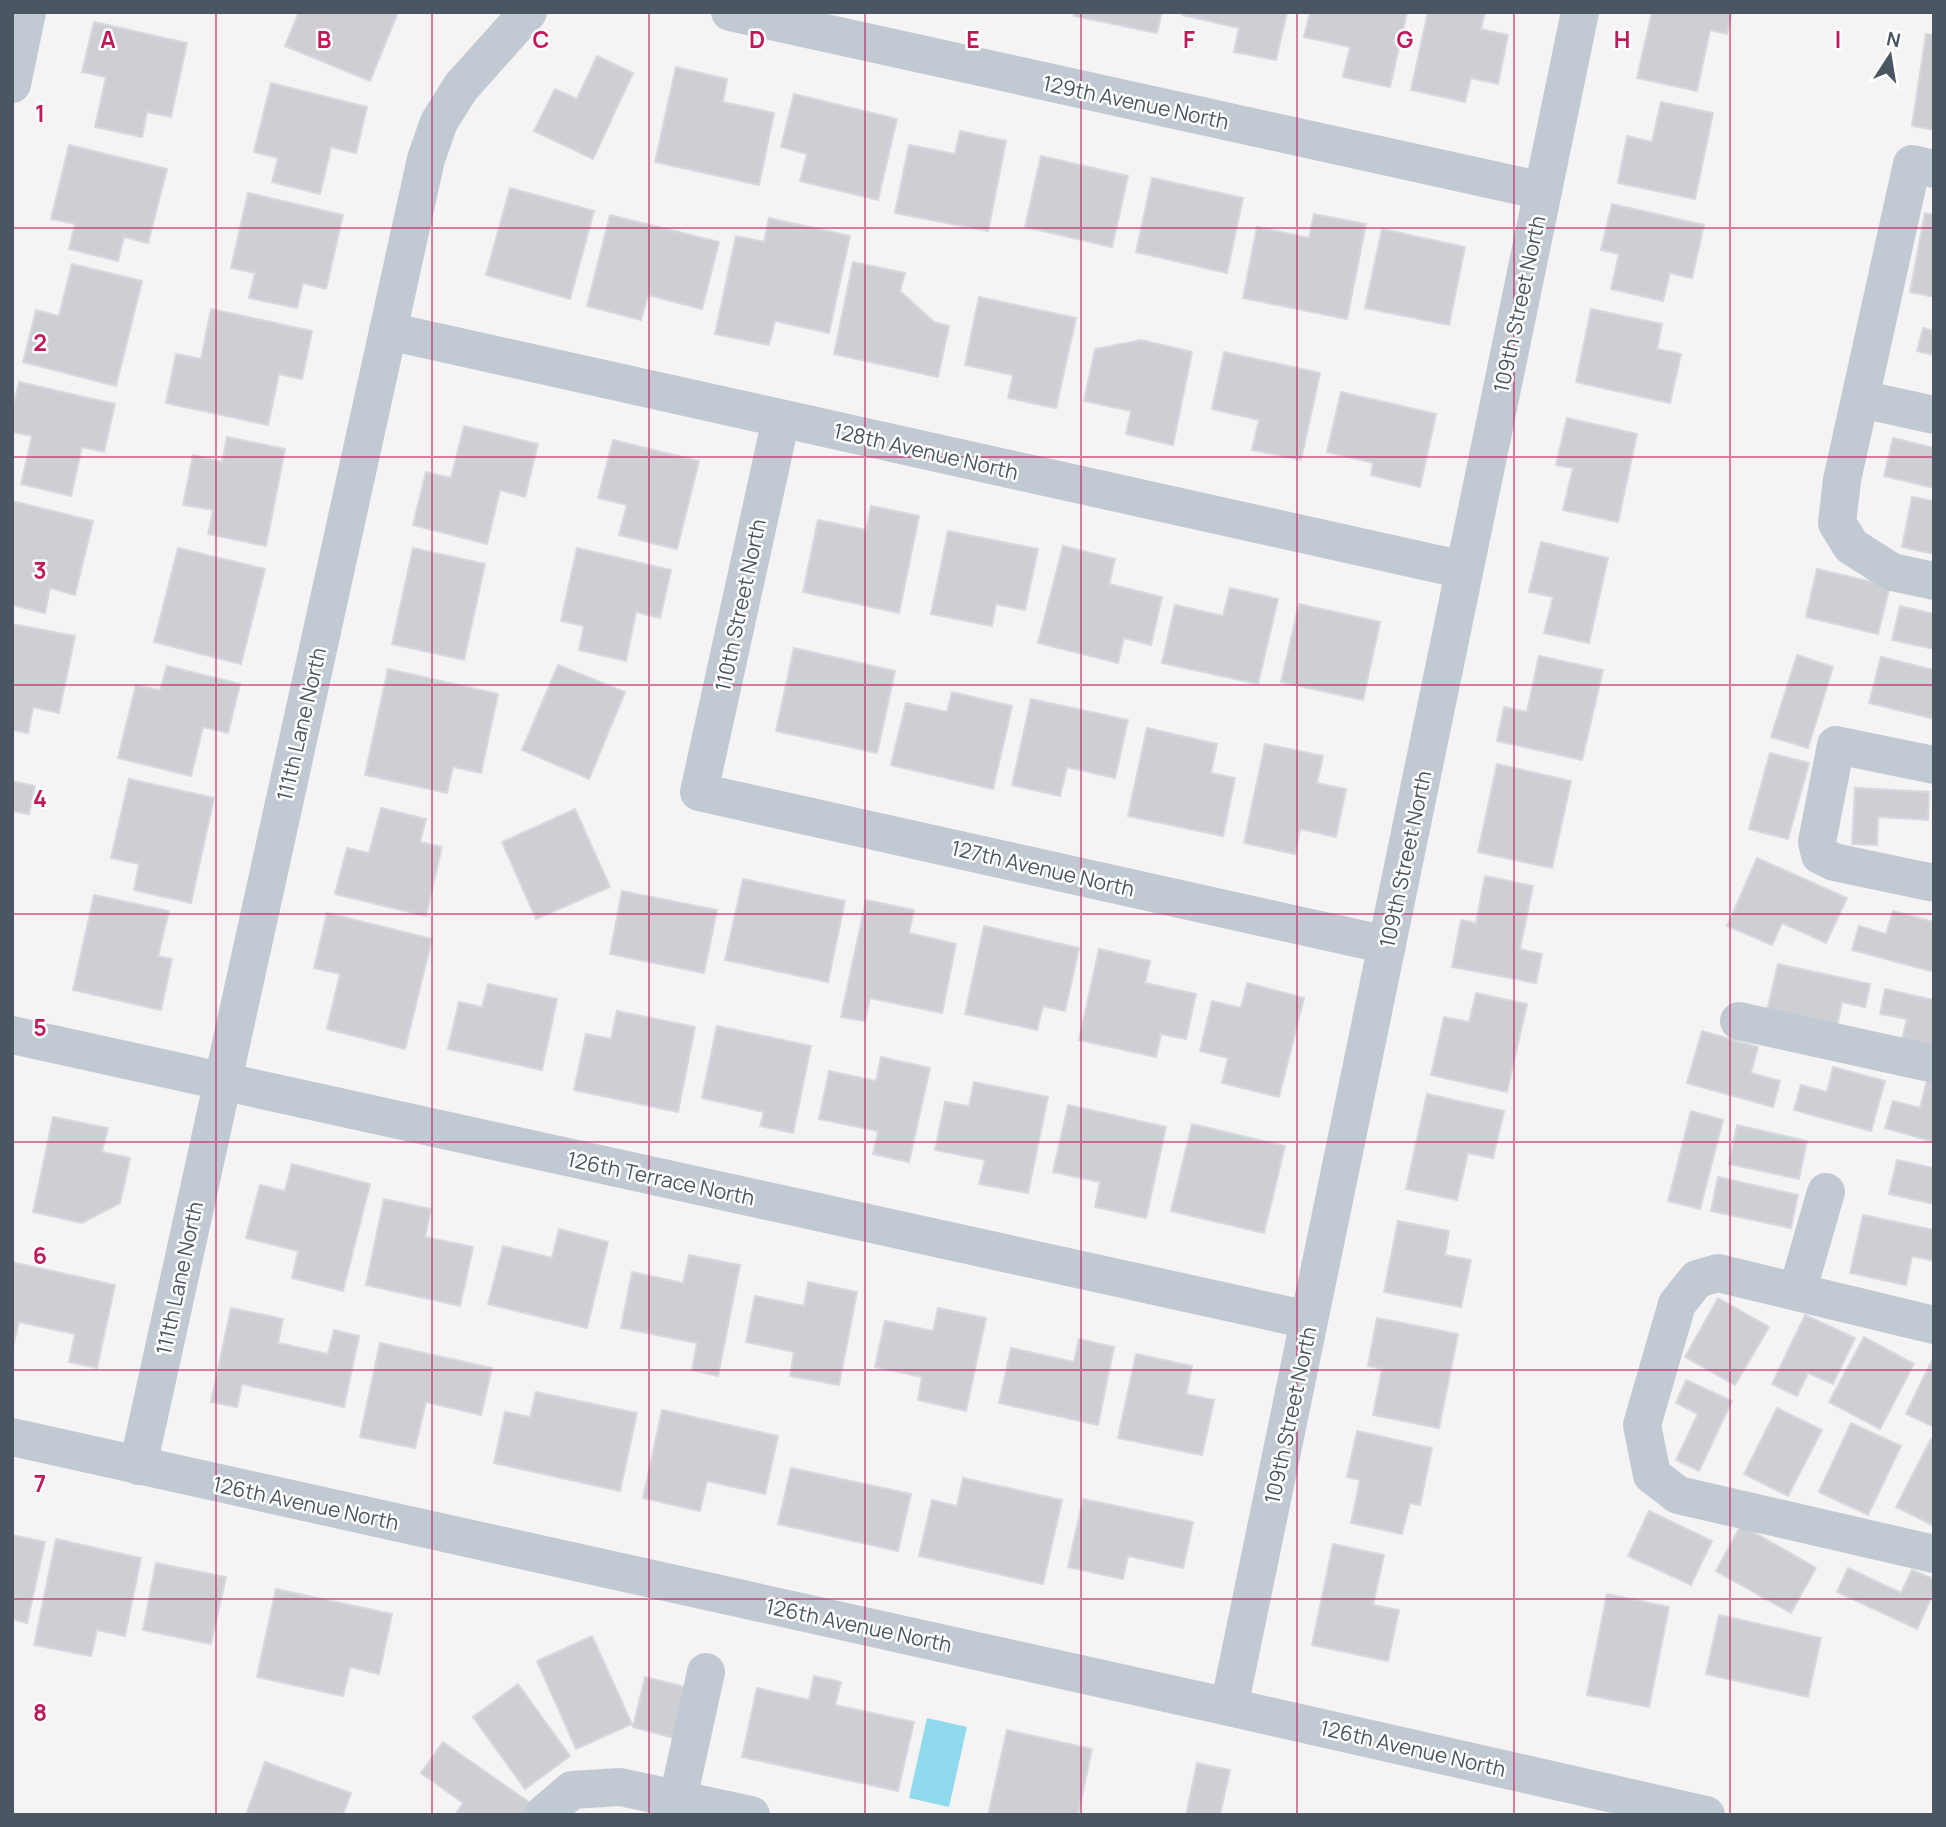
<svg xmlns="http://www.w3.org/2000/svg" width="1946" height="1827" viewBox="0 0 1946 1827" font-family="Manrope,sans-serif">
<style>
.water{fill:#90daee}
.building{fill:#cdcfd5;stroke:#d7d9de;stroke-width:2}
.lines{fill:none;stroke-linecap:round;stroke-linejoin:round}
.minor{stroke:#c1cad2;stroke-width:38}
.grid{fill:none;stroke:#c2185b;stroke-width:2;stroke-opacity:0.55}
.labels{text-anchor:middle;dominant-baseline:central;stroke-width:5;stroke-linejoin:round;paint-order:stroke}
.street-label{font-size:21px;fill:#4a5661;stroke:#fff}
.grid-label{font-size:23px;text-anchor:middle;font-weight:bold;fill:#c2185b;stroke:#fff;stroke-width:5;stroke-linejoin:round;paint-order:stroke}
</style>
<rect width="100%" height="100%" fill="#f5f3f3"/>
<path class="water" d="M927 1718 967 1727 949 1807 909 1798Z"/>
<g class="building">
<path d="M299 12H398L370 81 285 46Z"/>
<path d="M1074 12H1162L1157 33 1074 16Z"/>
<path d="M1183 12H1287L1276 60 1234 52 1239 28 1182 15Z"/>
<path d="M1310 12H1407L1390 87 1343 77 1350 47 1304 37Z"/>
<path d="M1428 12H1485L1481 29 1508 35 1498 84 1471 78 1465 102 1411 90Z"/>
<path d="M1652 12H1732L1727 34 1710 30 1697 91 1637 78Z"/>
<path d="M94 22 187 43 171 117 147 112 142 137 95 127 106 77 82 72Z"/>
<path d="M1926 34 1934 35V130L1912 126Z"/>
<path d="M597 56 633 73 593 159 534 131 555 89 577 99Z"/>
<path d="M676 67 727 79 723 102 774 113 759 185 655 162Z"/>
<path d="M271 83 367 107 356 153 331 147 320 194 272 182 278 158 254 152Z"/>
<path d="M794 94 897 119 878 200 800 181 807 154 781 147Z"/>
<path d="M1661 102 1713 113 1695 199 1618 183 1627 136 1652 142Z"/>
<path d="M960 131 1006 141 988 231 895 213 909 145 955 154Z"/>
<path d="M69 145 167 169 148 243 124 237 118 261 69 249 75 224 51 219Z"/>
<path d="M1041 156 1128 176 1112 247 1025 227Z"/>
<path d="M1152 178 1243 198 1227 273 1136 252Z"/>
<path d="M510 188 594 211 570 299 486 275Z"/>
<path d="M248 193 343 215 326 289 303 283 297 308 249 298 255 273 231 268Z"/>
<path d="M1612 204 1704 225 1692 278 1670 273 1663 301 1611 289 1619 254 1601 250Z"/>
<path d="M1925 213 1934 215V297L1910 292Z"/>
<path d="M1314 214 1366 224 1347 319 1243 298 1257 227 1309 238Z"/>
<path d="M610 215 719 242 702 309 648 295 641 320 587 306Z"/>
<path d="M769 218 850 236 829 333 775 321 769 345 715 334 736 236 764 242Z"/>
<path d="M1382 229 1465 247 1449 325 1365 308Z"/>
<path d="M853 262 905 273 900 291 934 322 949 326 938 377 834 354Z"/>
<path d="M72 264 142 281 116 386 23 362 36 310 59 316Z"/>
<path d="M979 297 1076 318 1056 408 1008 398 1013 375 965 365Z"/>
<path d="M211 309 312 331 302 379 279 374 268 425 166 403 176 354 201 359Z"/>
<path d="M1591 309 1662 324 1657 349 1681 354 1670 403 1576 382Z"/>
<path d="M1923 328 1934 331V355L1917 351Z"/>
<path d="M1141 340 1192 352 1173 445 1126 434 1131 411 1084 401 1095 349Z"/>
<path d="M1224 352 1320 373 1301 460 1252 450 1259 420 1212 409Z"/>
<path d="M19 382 115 404 104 452 82 447 71 496 21 484 32 436 12 432V411Z"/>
<path d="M1341 392 1436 414 1420 487 1371 475 1373 463 1327 452Z"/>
<path d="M1567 418 1637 434 1618 522 1563 510 1573 468 1556 465Z"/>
<path d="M464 426 538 444 525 497 500 490 487 544 413 525 426 472 451 478Z"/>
<path d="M227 437 285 449 266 546 208 534 213 510 183 505 193 455 222 462Z"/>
<path d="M1893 438 1934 448V488L1884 476Z"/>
<path d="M613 440 699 461 677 549 619 535 627 505 598 498Z"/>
<path d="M1912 497 1934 501V554L1902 547Z"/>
<path d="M12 501 93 521 75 595 50 588 45 613 12 605Z"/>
<path d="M871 506 919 516 899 613 803 592 818 520 866 530Z"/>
<path d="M948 531 1038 549 1025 610 996 604 992 626 931 614Z"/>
<path d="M1541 542 1608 558 1589 643 1544 633 1553 597 1529 592Z"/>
<path d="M1063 546 1115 559 1109 584 1162 597 1151 645 1124 638 1118 663 1038 643Z"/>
<path d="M178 548 265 569 241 664 154 642Z"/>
<path d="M413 548 485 564 464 660 392 644Z"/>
<path d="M577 548 671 570 660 618 636 612 626 661 579 650 584 626 561 621Z"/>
<path d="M1817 569 1890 586 1878 634 1806 617Z"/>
<path d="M1230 588 1278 599 1258 684 1162 663 1175 605 1223 616Z"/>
<path d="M1299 604 1380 622 1363 700 1281 682Z"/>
<path d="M1900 606 1934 614V649L1892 640Z"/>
<path d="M12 624 75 636 59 713 33 707 28 733 12 730Z"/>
<path d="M794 648 895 671 877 753 776 731Z"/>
<path d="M1797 655 1833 667 1808 748 1771 737Z"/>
<path d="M1539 656 1603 670 1582 760 1497 741 1504 707 1527 712Z"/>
<path d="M1881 657 1934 670V719L1869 703Z"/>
<path d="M558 665 625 692 589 779 522 750Z"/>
<path d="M167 666 240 684 228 733 203 727 191 776 118 758 136 685 160 690Z"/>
<path d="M388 669 498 694 481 773 453 767 447 793 365 775Z"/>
<path d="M952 692 1012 706 993 789 891 765 906 703 947 712Z"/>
<path d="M1031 699 1128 720 1115 778 1067 767 1060 796 1012 785Z"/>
<path d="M1147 728 1217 744 1211 773 1235 778 1223 836 1128 816Z"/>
<path d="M1265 744 1323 756 1317 783 1346 789 1336 837 1300 829 1295 854 1244 843Z"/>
<path d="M1770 753 1809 763 1788 839 1749 829Z"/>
<path d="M1497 764 1571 781 1552 868 1478 852Z"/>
<path d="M129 779 214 798 191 903 134 890 139 864 111 858Z"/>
<path d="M12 781 35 786 29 814 12 811Z"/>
<path d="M1855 788 1929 792 1928 820 1878 817 1877 845 1852 844Z"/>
<path d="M381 808 426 819 420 842 442 847 426 916 335 894 347 848 369 853Z"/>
<path d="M575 809 610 887 536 919 502 842Z"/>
<path d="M1757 858 1847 898 1826 943 1782 923 1772 945 1727 926Z"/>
<path d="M1485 876 1533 886 1520 949 1542 954 1536 983 1452 967 1461 920 1476 923Z"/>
<path d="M743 879 845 901 828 982 725 960Z"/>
<path d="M622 891 717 910 704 973 610 954Z"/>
<path d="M94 895 169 911 158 956 172 959 161 1010 73 990Z"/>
<path d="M866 900 914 910 909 933 956 944 942 1013 870 998 865 1021 841 1017Z"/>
<path d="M1893 911 1934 922V972L1852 950 1859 926 1886 934Z"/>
<path d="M327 913 432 939 405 1049 327 1029 340 974 314 968Z"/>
<path d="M984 926 1079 948 1065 1011 1043 1006 1037 1030 965 1014Z"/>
<path d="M1099 949 1150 961 1145 983 1196 994 1186 1039 1161 1034 1156 1057 1079 1040Z"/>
<path d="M1778 964 1870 984 1865 1007 1842 1002 1837 1026 1767 1011Z"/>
<path d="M1247 983 1304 998 1279 1097 1222 1083 1228 1058 1200 1051 1212 1001 1241 1008Z"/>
<path d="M488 984 557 999 542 1070 448 1049 459 1002 482 1007Z"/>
<path d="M1885 989 1934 1000V1051L1901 1044 1907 1019 1880 1014Z"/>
<path d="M1476 993 1527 1004 1507 1092 1431 1075 1444 1017 1469 1022Z"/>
<path d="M617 1011 695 1027 678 1112 574 1090 586 1034 611 1039Z"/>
<path d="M717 1026 811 1046 793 1133 760 1126 764 1112 702 1098Z"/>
<path d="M1702 1031 1758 1047 1751 1073 1780 1081 1773 1107 1687 1083Z"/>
<path d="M881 1057 930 1068 909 1162 873 1154 878 1131 819 1119 829 1071 876 1081Z"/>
<path d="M1833 1067 1885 1081 1871 1131 1794 1110 1801 1085 1827 1092Z"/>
<path d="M1927 1080 1934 1082V1142L1885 1128 1893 1101 1920 1108Z"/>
<path d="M974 1082 1048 1097 1028 1193 979 1184 985 1160 935 1150 945 1102 969 1106Z"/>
<path d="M1427 1094 1504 1111 1493 1158 1468 1153 1457 1200 1406 1189Z"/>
<path d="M1068 1105 1166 1127 1146 1218 1095 1207 1100 1182 1053 1172Z"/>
<path d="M1691 1111 1723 1120 1700 1209 1668 1201Z"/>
<path d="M53 1117 108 1128 102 1152 130 1158 120 1203 82 1223 33 1212Z"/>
<path d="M1192 1124 1285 1146 1264 1233 1171 1211Z"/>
<path d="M1737 1125 1807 1141 1799 1179 1729 1164Z"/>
<path d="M1897 1160 1934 1168V1204L1889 1194Z"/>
<path d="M292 1164 370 1184 343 1291 292 1278 298 1251 246 1238 260 1185 285 1191Z"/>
<path d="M1718 1177 1798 1195 1791 1228 1711 1211Z"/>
<path d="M384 1199 431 1209 425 1237 473 1247 460 1306 366 1285Z"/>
<path d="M1863 1215 1934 1230V1261L1912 1256 1906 1285 1850 1273Z"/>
<path d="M1398 1221 1449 1231 1445 1255 1471 1260 1461 1307 1384 1292Z"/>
<path d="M559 1229 608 1242 587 1328 488 1304 503 1246 552 1258Z"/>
<path d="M689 1255 740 1265 718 1376 692 1370 697 1343 621 1328 632 1272 683 1283Z"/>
<path d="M12 1262 115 1285 97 1368 69 1362 75 1334 19 1322 12 1350Z"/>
<path d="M808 1282 857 1292 839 1385 790 1376 794 1352 746 1342 755 1296 804 1306Z"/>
<path d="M1718 1298 1769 1327 1735 1385 1685 1357Z"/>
<path d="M231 1308 283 1319 278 1343 328 1354 334 1330 359 1336 344 1407 242 1384 237 1407 211 1402Z"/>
<path d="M938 1308 986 1318 966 1411 918 1400 922 1377 875 1367 885 1321 933 1331Z"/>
<path d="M1805 1315 1855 1338 1833 1384 1808 1373 1797 1396 1772 1384Z"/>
<path d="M1377 1318 1458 1334 1439 1428 1373 1415 1382 1369 1368 1366Z"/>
<path d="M1864 1337 1914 1364 1880 1429 1829 1402Z"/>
<path d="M1079 1339 1114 1347 1098 1425 999 1403 1011 1348 1074 1362Z"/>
<path d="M380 1343 492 1368 481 1415 426 1402 415 1448 360 1437Z"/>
<path d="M1136 1354 1192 1366 1186 1394 1214 1400 1202 1455 1118 1438Z"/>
<path d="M1934 1356V1427L1906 1414Z"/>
<path d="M1686 1380 1732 1401 1699 1471 1676 1460 1698 1414 1676 1403Z"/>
<path d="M536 1392 637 1413 620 1491 494 1463 505 1412 530 1417Z"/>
<path d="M1777 1408 1822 1430 1788 1496 1744 1474Z"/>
<path d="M662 1410 778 1436 765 1494 707 1481 700 1511 643 1498Z"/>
<path d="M1851 1423 1901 1446 1868 1515 1819 1492Z"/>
<path d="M1357 1431 1432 1448 1420 1505 1410 1503 1402 1534 1351 1523 1360 1480 1347 1477Z"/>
<path d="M1931 1439 1934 1441V1526L1896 1507Z"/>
<path d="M791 1468 911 1494 898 1551 778 1524Z"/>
<path d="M963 1478 1062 1500 1043 1584 919 1556 932 1500 957 1506Z"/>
<path d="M1083 1499 1193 1522 1183 1568 1128 1556 1123 1579 1068 1567Z"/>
<path d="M1649 1511 1712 1541 1691 1585 1628 1556Z"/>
<path d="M1741 1525 1816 1568 1791 1613 1716 1571Z"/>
<path d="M12 1535 45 1542 27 1623 12 1619Z"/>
<path d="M56 1539 141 1558 125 1636 97 1630 91 1656 34 1645Z"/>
<path d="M1333 1544 1384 1555 1373 1605 1399 1610 1388 1661 1312 1645Z"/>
<path d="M156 1563 226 1577 211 1644 143 1630Z"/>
<path d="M1848 1568 1901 1593 1912 1570 1934 1579V1592L1917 1629 1837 1592Z"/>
<path d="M276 1589 392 1614 379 1674 350 1667 343 1696 257 1677Z"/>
<path d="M1607 1594 1669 1607 1649 1707 1587 1695Z"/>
<path d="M1719 1615 1821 1638 1808 1697 1706 1674Z"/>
<path d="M592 1636 632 1724 576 1749 537 1661Z"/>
<path d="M814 1676 841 1682 835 1705 914 1722 898 1791 742 1757 757 1688 809 1700Z"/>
<path d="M645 1677 693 1689 681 1740 633 1727Z"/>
<path d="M518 1684 570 1756 525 1789 473 1717Z"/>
<path d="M1007 1730 1092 1749 1078 1815H988Z"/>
<path d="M443 1742 533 1805 526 1815H455L463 1803 421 1773Z"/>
<path d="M265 1762 351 1793 343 1815H246Z"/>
<path d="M1197 1763 1230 1770 1220 1815H1186Z"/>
</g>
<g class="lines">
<g class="minor">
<path d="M730 12 1543 191"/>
<path d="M12 84 27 12"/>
<path d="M1934 169 1912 164 1842 480 1837 523 1851 546 1892 572 1934 581"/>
<path d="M388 331 1464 570"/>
<path d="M1861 399 1934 415"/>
<path d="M781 419 699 792 1387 945"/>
<path d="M1934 765 1836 745 1817 842 1820 855 1834 862 1934 883"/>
<path d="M1739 1021 1934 1064"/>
<path d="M12 1035 1309 1320"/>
<path d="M1797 1292 1826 1192"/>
<path d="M1934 1325 1718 1273 1697 1279 1677 1304 1642 1425 1652 1475 1678 1495 1934 1554"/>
<path d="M12 1437 1229 1707 1706 1815"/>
<path d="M138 1466 426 159 439 122 461 87 528 12"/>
<path d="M1229 1707 1580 12"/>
<path d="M678 1799 706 1672"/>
<path d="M543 1815 572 1790 620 1787 751 1815"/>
</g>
</g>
<path class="grid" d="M216 12V1815M432 12V1815M649 12V1815M865 12V1815M1081 12V1815M1297 12V1815M1514 12V1815M1730 12V1815M12 228H1934M12 457H1934M12 685H1934M12 914H1934M12 1142H1934M12 1370H1934M12 1599H1934"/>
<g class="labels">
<g class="street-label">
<text transform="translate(1136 102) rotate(12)">129th Avenue North</text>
<text transform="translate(1519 304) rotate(-78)">109th Street North</text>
<text transform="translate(926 451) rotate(13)">128th Avenue North</text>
<text transform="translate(740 605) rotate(-78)">110th Street North</text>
<text transform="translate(301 724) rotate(-77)">111th Lane North</text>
<text transform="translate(1405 859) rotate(-78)">109th Street North</text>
<text transform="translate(1043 868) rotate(13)">127th Avenue North</text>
<text transform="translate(661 1178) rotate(12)">126th Terrace North</text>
<text transform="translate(179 1278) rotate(-78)">111th Lane North</text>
<text transform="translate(1290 1415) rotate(-78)">109th Street North</text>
<text transform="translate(306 1503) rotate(12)">126th Avenue North</text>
<text transform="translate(859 1625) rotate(12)">126th Avenue North</text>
<text transform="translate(1413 1748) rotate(13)">126th Avenue North</text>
</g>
</g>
<g class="grid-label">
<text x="108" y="48">A</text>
<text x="324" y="48">B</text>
<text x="541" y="48">C</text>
<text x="757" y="48">D</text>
<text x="973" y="48">E</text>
<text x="1189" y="48">F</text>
<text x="1405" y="48">G</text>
<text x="1622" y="48">H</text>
<text x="1838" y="48">I</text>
<text x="40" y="122">1</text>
<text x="40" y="351">2</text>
<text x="40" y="579">3</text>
<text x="40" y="807">4</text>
<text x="40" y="1036">5</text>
<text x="40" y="1264">6</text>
<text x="40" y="1492">7</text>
<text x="40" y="1721">8</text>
</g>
<rect width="1946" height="1827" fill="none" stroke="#4a5661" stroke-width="28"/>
<g transform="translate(1890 56) rotate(12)" stroke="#ffffff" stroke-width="5" paint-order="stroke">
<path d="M0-5L12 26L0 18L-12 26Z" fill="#4a5661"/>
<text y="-10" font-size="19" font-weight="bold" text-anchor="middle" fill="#4a5661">N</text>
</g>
</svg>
